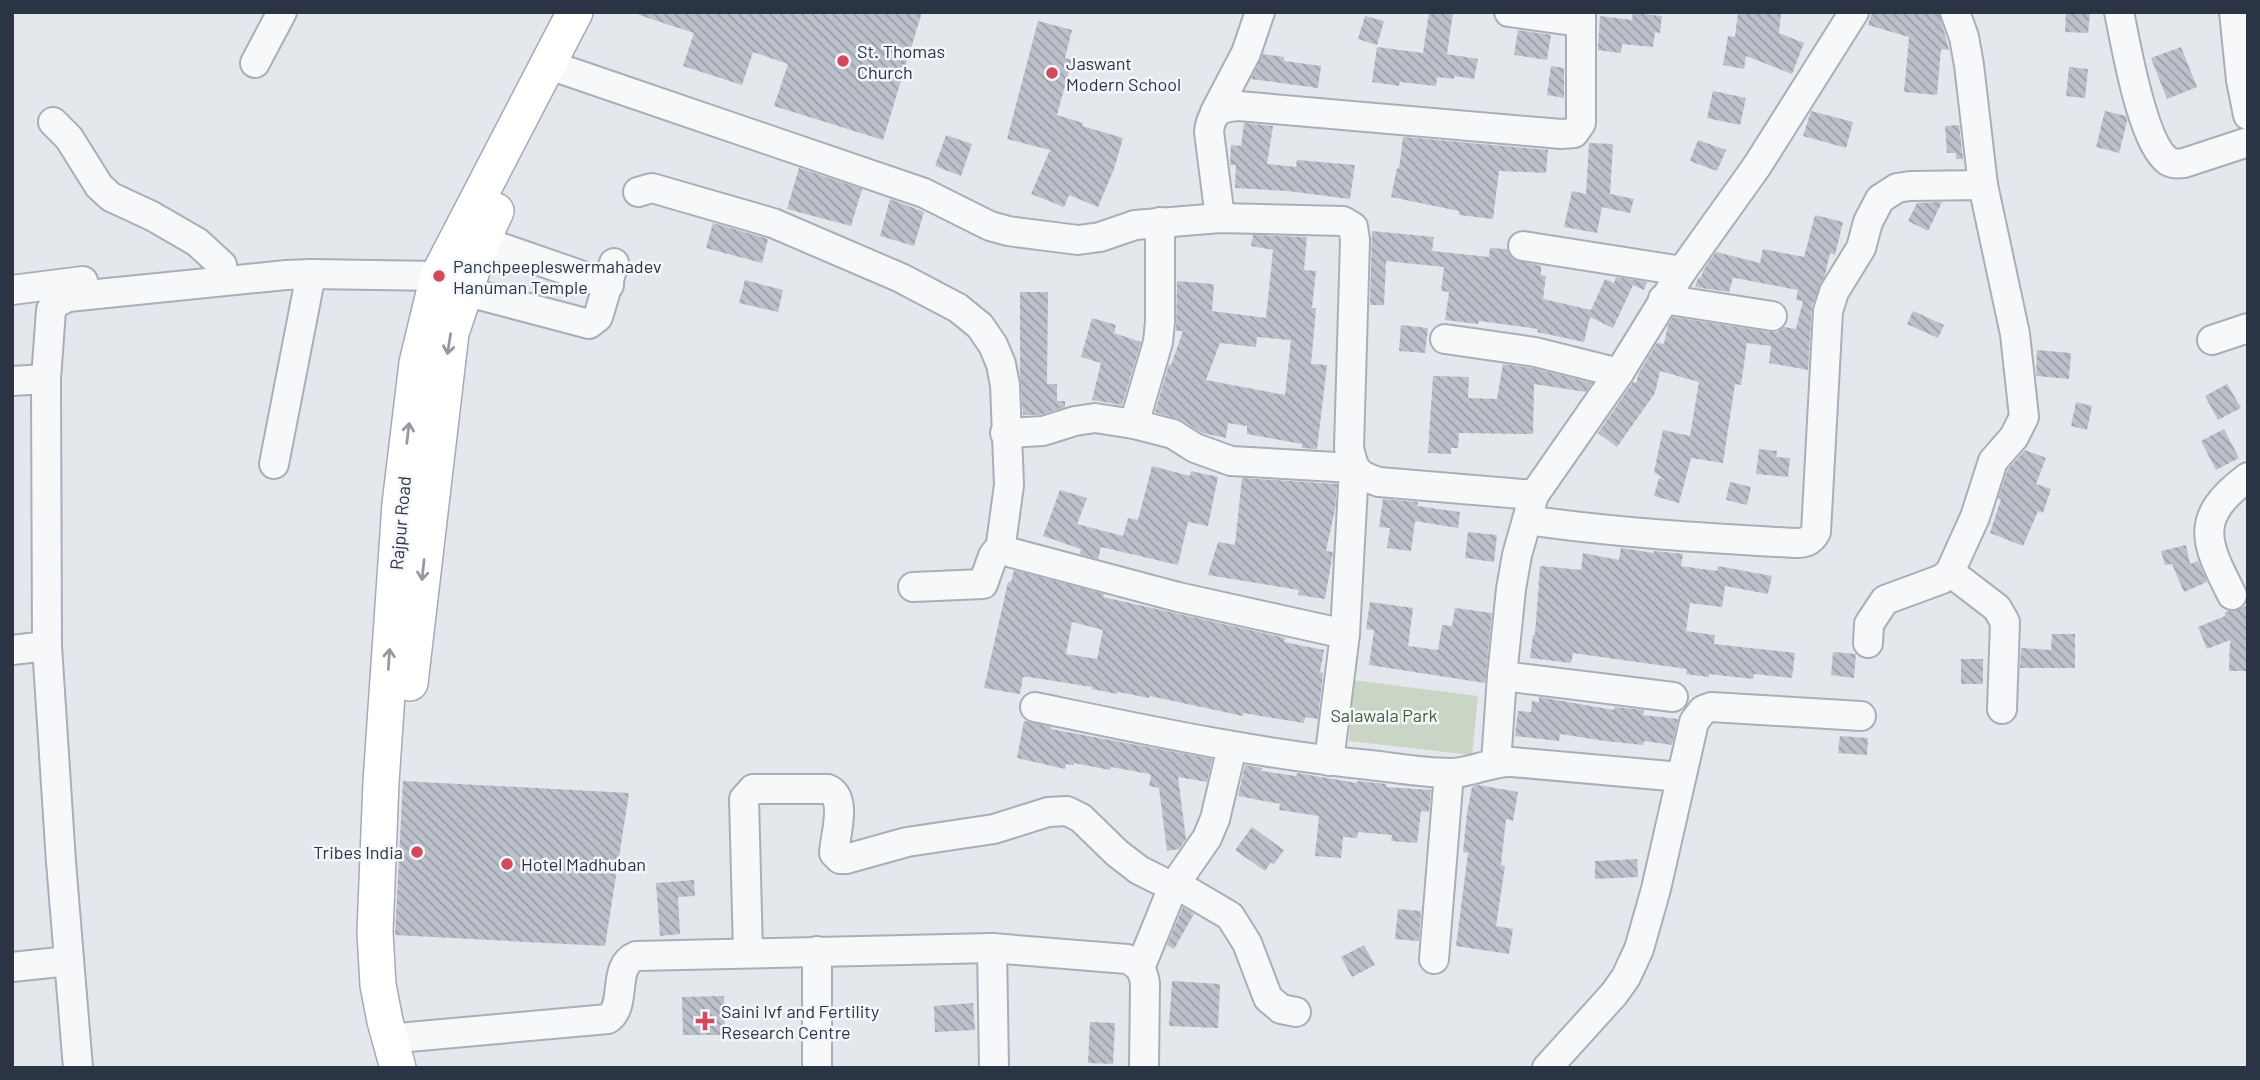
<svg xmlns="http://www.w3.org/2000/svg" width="2260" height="1080" viewBox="0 0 2260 1080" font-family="Barlow,sans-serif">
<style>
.green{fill:#c9d6c5}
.building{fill:url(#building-back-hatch);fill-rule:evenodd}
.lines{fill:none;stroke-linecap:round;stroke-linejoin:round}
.minor-casing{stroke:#a9aeb7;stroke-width:32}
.major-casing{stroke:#a3abb8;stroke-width:38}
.minor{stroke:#f7f8fa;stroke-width:28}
.major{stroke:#fff;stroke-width:35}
.oneway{stroke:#959aa2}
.poi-dot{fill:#d1495b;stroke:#f4f6f9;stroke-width:2.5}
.labels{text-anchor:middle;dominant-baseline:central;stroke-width:5;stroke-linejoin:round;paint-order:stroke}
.poi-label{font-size:18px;fill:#2b3445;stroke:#f4f6f9;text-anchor:start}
.street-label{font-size:18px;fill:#2b3445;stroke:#f4f6f9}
.park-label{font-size:18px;fill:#3f6138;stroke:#f4f6f9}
</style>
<defs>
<pattern id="building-back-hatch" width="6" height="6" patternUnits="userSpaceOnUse" patternTransform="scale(1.75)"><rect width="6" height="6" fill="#bbc0ca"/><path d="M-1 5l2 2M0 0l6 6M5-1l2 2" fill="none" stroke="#989da6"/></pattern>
</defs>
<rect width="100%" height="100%" fill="#e4e7ec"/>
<path class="green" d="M1353 680 1478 696 1472 755 1349 741Z"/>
<g class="building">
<path d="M639 12H922L883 140 774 106 788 64 753 52 742 85 683 66 694 33 639 15Z"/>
<path d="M1429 12H1453L1447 54 1478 59 1474 79 1454 76V79L1437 77 1436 86 1400 82 1399 86 1372 82 1377 47 1423 53Z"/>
<path d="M1738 12H1781L1779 33 1804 43 1792 74 1746 56 1744 69 1723 65 1728 36 1735 37Z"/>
<path d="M1872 12H1939L1949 50 1941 49 1937 95 1904 92 1909 37 1868 25Z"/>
<path d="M2066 12H2090L2088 33 2065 32Z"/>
<path d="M1633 13 1662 16 1660 33 1655 32 1653 47 1622 44 1621 53 1598 50 1600 16 1632 20Z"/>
<path d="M1365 16 1384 21 1377 45 1358 39Z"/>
<path d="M1038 21 1072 30 1065 58 1072 60 1057 115 1083 123 1082 126 1123 138 1114 169 1098 207 1069 195 1064 207 1031 194 1050 150 1007 139Z"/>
<path d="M1518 30 1551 35 1547 60 1514 55Z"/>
<path d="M2181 47 2197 87 2167 99 2151 58Z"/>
<path d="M1263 54 1284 57V61L1321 66 1318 88 1251 79Z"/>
<path d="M1551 66 1564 68V98L1547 95Z"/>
<path d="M2069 67 2088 69 2085 98 2066 96Z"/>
<path d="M1713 91 1746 98 1740 125 1707 118Z"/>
<path d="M1811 111 1853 122 1846 148 1803 136Z"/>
<path d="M2105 111 2126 116 2127 121 2119 153 2096 147Z"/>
<path d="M1244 123 1273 126 1267 164 1296 167 1297 160 1355 165 1350 199 1288 191 1235 188 1236 165H1230L1231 145 1241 146Z"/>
<path d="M1959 125 1963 159H1956V153H1947L1945 126Z"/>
<path d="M946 135 972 144 961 176 935 166Z"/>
<path d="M1403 137 1548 150 1546 173 1499 171 1493 219 1459 215V211L1391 197 1397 168 1399 169Z"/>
<path d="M1698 140 1726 150 1717 171 1690 161Z"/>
<path d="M1589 143 1613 144 1610 194 1634 199 1630 213 1602 207 1597 233 1564 227 1572 191 1586 194Z"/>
<path d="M799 168 862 189 851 226 787 209Z"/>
<path d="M890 199 924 212 914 246 880 236Z"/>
<path d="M1942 202 1928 231 1908 221 1917 203Z"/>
<path d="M1815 215 1843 222 1835 255 1830 253 1825 275 1812 306 1808 370 1769 363 1771 346 1747 343 1741 385 1735 384 1723 463 1691 458 1679 503 1654 496 1659 478 1665 480 1654 472 1663 430 1690 436 1699 382 1660 371 1655 393 1617 447 1598 433 1633 382 1636 383 1639 373 1657 343 1664 344 1668 325 1673 317 1769 332H1777L1784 327 1796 329 1803 301 1796 300 1798 290 1735 278H1733L1729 292 1695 287 1698 278 1701 277 1704 269 1716 252 1760 263 1763 249 1804 257Z"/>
<path d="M713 223 768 239 762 263 706 248Z"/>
<path d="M1372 231 1434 237 1432 251 1489 257 1490 248 1507 249 1513 259 1541 266V275L1546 276 1543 299 1591 310 1605 279 1614 283 1616 277 1647 282 1644 290 1633 285 1613 328 1590 317 1584 342 1537 332 1538 329 1479 321 1478 324 1445 320 1449 292 1441 291 1444 267 1386 261 1384 305H1370Z"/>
<path d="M1253 235 1307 237 1304 270 1316 271 1312 308H1316L1311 364 1327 365 1317 449 1302 448V444L1247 434V426L1228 423 1226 438 1202 433 1182 420 1155 412 1169 364 1171 365 1183 331H1176L1177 281 1214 284 1212 311 1266 318 1273 250 1251 246ZM1257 337 1291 340 1285 395 1206 380 1220 343 1256 347Z"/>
<path d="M745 280 783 290 778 312 739 303Z"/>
<path d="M1020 292H1048L1047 384H1057V401H1065V407L1040 415H1023L1020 374Z"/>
<path d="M1913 311 1944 325 1938 338 1907 324Z"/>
<path d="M1092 318 1116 325 1114 333 1141 342 1122 405 1092 400 1101 363 1081 357Z"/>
<path d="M1401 325 1428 328 1425 353 1399 351Z"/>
<path d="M2037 350 2071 353 2069 379 2036 376Z"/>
<path d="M1503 364 1532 368 1592 383 1586 392 1534 384 1533 434 1459 433 1458 448H1451V454L1428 453 1433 376 1469 377 1468 398 1497 399Z"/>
<path d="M2227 384 2241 408 2218 420 2205 396Z"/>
<path d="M2076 402 2092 406 2087 430 2071 426Z"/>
<path d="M2224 429 2239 458 2216 470 2201 441Z"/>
<path d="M1759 449 1777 451 1776 457 1790 458 1788 477 1756 474Z"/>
<path d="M2025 450 2046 458 2036 484 2051 489 2043 513 2038 511 2023 546 1990 533 2001 499 1998 498 2008 469Z"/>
<path d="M1152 466 1190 476 1191 471 1218 477 1208 526 1188 522 1178 565 1101 547 1098 559 1080 554 1081 549 1043 536 1060 490 1087 498 1077 524 1123 536 1128 518 1138 520Z"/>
<path d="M1242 478 1337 484 1335 509 1326 551 1333 552 1325 599 1298 595 1299 590 1208 575 1218 542 1235 545Z"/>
<path d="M1730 482 1751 487 1747 505 1726 500Z"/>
<path d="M1383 499 1418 502 1417 506 1460 512 1458 528 1415 521 1411 551 1387 548 1390 528 1379 527Z"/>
<path d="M1468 532 1497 535 1494 562 1465 558Z"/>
<path d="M2186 545 2190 564 2198 561 2207 582 2184 592 2172 564 2165 565 2161 551Z"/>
<path d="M1621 548 1654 553V551L1683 554 1681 566 1717 571 1718 566 1772 576 1768 594 1725 586 1722 607 1690 603 1686 631 1715 635 1714 644 1795 653 1792 678 1754 674 1753 679 1709 674V677L1686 674 1687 669 1573 653 1571 663 1530 658 1533 635H1535L1540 566 1581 570 1583 553 1619 560Z"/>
<path d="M1014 570 1104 594 1103 597 1285 638 1284 642 1324 650 1320 672 1323 673 1318 719 1305 717 1304 723 1243 713V716L1150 696 1149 698 1118 692 1117 694 1092 689V687L1029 677H1023L1020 694 984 688 1008 582H1011ZM1072 622 1103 630 1097 659 1066 654Z"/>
<path d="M1370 602 1413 608 1408 646 1438 650 1442 625 1452 626 1455 608 1492 613 1485 683 1369 665 1374 630 1366 629Z"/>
<path d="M2248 606V671H2229L2230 640 2207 649 2198 627 2225 616V612Z"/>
<path d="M2052 634H2075V668H2020L2021 648 2051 650Z"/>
<path d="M1833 652 1856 654 1854 678 1831 675Z"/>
<rect x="1961" y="659" width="22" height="25"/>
<path d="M1539 697 1614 710V707L1644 710 1643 715 1678 719 1672 745 1644 741 1643 745 1605 741 1560 734 1559 741 1515 736 1518 711 1531 712 1532 701 1539 702Z"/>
<path d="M1024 721 1051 727V729L1212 759 1207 782 1178 777 1186 839 1179 849 1167 851 1159 788 1149 786 1151 776 1149 774 1111 767 1110 770 1074 763V765L1066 764 1065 769 1017 758Z"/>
<path d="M1840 736 1868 738 1867 755 1838 753Z"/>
<path d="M1245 765 1262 768 1261 771 1296 776 1297 773 1357 783V781L1386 784V787L1431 790 1429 812 1421 811 1417 843 1391 841 1392 835 1358 832 1357 838 1343 837 1341 858 1315 856 1319 816 1279 810 1280 804 1238 796Z"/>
<path d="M403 781 629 793 605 946 395 935Z"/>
<path d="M1478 785 1518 792 1513 821 1506 819 1501 865 1505 866 1496 926 1513 929 1509 954 1456 946 1468 853 1463 852 1467 813 1472 787Z"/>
<path d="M1252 827 1284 850 1274 864 1271 862 1265 871 1235 850Z"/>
<path d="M1637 859 1638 877 1595 879V861Z"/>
<path d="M694 880 695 896 678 897 680 934 660 936 656 883Z"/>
<path d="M1183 907 1194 914 1174 949 1167 945Z"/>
<path d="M1398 909 1421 911 1419 941 1395 939Z"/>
<path d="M1364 945 1375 965 1352 977 1341 957Z"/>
<path d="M1172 981 1220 984 1218 1028 1169 1026Z"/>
<path d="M724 996 725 1035H683L682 997Z"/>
<path d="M973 1003 975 1030 935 1032 934 1006Z"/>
<path d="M1090 1022 1115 1023 1113 1064 1088 1063Z"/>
</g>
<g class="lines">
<defs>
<g id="minor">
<path d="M1509 12 1580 22"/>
<path d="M2119 12C2126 45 2142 143 2168 161 2173 164 2178 164 2184 163L2248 142"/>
<path d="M2234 12 2241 80 2248 115"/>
<path d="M255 63 282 12"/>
<path d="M564 70 924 193 990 226 1008 231 1078 240 1100 237 1135 225 1220 218 1343 221 1353 227 1355 240 1349 448C1354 470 1356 475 1379 482L1534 495"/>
<path d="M1215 112 1246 53 1260 12"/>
<path d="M53 122 69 138 99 186 111 197 152 216 197 242 222 265"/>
<path d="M638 192 652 188 773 223 901 278 958 308 980 326 993 345 1001 364 1005 385 1009 485 1000 551"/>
<path d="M1220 218 1209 132C1211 112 1220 107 1239 106L1561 134 1574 133 1581 123V12"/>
<path d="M482 241 609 285"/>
<path d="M1523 246 1682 271"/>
<path d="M12 290 83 281"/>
<path d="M464 291 589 324 598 317 614 263"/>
<path d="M1663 299 1772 316"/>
<path d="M1445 339 1535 352 1619 373"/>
<path d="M2212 340 2248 328"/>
<path d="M12 381 46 379"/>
<path d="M1134 424 1158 342 1160 322V222"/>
<path d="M1005 433 1043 431 1075 421 1095 418 1134 424 1173 434 1195 448 1231 461 1354 468 1345 634 1329 761"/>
<path d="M274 464 311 274"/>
<path d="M1527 520C1616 533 1705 538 1795 543 1806 543 1811 541 1816 532L1828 311 1834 292 1861 248 1868 222 1880 199 1897 188 1910 186 1983 185"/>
<path d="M1950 572 1997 608 2005 622 2002 709"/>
<path d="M913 587 983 584 993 556 996 552 1005 551 1178 597 1345 634"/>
<path d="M2232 595C2205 542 2193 518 2248 477"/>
<path d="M1868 643 1869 624 1885 600 1942 579 1950 572 1975 517 1993 461 2014 437 2024 417 2015 334 1983 185 1969 65 1964 37 1955 12"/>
<path d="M12 650 47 646"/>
<path d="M1502 676 1673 697"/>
<path d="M1035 707C1146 730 1257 754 1370 765 1396 768 1424 773 1450 773 1472 773 1491 761 1512 762L1681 777"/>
<path d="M1496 763 1502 676 1511 589 1517 555 1534 495 1619 373 1682 271 1757 166 1854 12"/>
<path d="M992 948 994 1068"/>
<path d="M748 952 744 799 753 789H828C848 798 835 835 834 853L840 859H846L907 842 994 829 1048 812 1067 811 1081 818 1117 853 1139 870 1173 887 1186 890 1230 916 1247 943 1268 998 1281 1009 1296 1012"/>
<path d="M1434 959 1449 773"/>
<path d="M12 967 69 961"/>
<path d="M1140 968 1173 887 1207 838 1215 819 1232 747"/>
<path d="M409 1037 608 1019C628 1005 611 966 636 956L992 948 1127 959C1138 964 1143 970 1145 983L1144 1068"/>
<path d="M78 1068 61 862 47 646 46 379 51 310 56 303 68 297 286 275 311 274 438 276"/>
<path d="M817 1068V951"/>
<path d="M1547 1068 1614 994 1626 977 1639 949 1656 889 1694 722 1703 710 1711 707 1861 716"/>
</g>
<g id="major">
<path d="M410 683 451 333 482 241 496 211"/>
<path d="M398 1068 385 1021 378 985 375 932 381 782 400 504 417 363 438 276 575 12"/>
</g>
</defs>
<use href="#minor" class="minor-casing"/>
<use href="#major" class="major-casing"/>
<use href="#minor" class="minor"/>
<use href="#major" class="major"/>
</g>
<defs><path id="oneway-shaft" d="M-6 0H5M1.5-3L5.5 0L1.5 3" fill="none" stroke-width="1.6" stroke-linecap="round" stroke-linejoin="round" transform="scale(1.75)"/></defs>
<g class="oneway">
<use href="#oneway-shaft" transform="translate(449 344) rotate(99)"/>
<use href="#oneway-shaft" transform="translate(408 433) rotate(-83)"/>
<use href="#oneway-shaft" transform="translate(423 570) rotate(96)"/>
<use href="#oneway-shaft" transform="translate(389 659) rotate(-86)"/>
</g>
<g class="poi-dot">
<circle cx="843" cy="61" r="7"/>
<circle cx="1052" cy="73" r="7"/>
<circle cx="439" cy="276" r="7"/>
<circle cx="417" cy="852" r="7"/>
<circle cx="507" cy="864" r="7"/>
<path d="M701.5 1010.5h7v7h7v7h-7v7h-7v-7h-7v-7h7z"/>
</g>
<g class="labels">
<g class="poi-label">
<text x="857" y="51">St. Thomas<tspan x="857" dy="21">Church</tspan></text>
<text x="1066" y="63">Jaswant<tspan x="1066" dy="21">Modern School</tspan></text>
<text x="453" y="266">Panchpeepleswermahadev<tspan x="453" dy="21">Hanuman Temple</tspan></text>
<text x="403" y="852" text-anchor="end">Tribes India</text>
<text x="521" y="864">Hotel Madhuban</text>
<text x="721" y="1011">Saini Ivf and Fertility<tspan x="721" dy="21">Research Centre</tspan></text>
</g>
<g class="street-label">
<text transform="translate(400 523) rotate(-85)">Rajpur Road</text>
</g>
<g class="park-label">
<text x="1384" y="715">Salawala Park</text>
</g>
</g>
<rect width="2260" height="1080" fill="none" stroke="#2b3445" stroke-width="28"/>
</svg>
